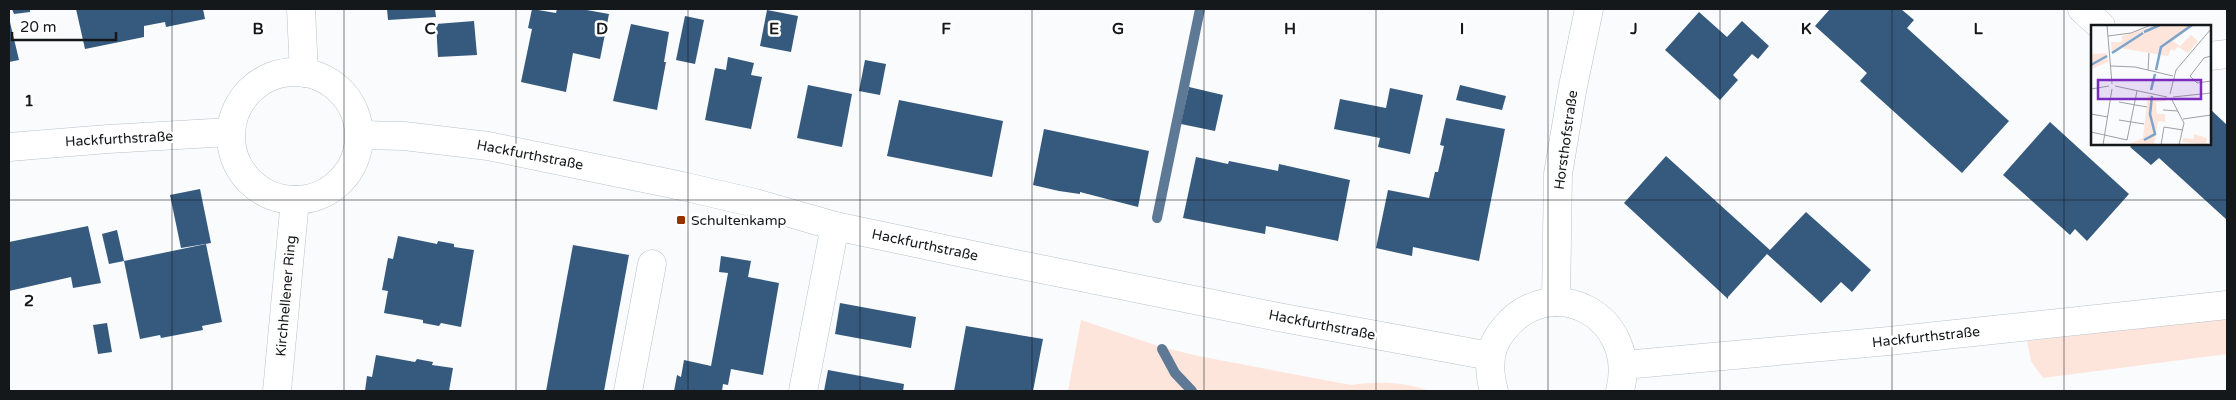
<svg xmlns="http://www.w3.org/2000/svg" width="2236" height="400" viewBox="0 0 2236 400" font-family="'Varela Round',sans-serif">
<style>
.green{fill:#fee5dc}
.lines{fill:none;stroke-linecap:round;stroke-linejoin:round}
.stream{stroke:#5d7996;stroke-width:10}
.building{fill:#365a7e}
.street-casing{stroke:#b9c2cb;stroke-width:29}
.secondary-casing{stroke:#b9c2cb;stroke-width:29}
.street{stroke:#fff;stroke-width:28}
.secondary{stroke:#fff;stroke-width:28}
.grid{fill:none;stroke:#15181b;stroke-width:1;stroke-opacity:0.55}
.poi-dot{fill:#973200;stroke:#fff;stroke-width:2}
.labels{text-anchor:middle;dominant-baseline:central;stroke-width:5;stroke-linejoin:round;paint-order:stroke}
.street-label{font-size:14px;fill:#15181b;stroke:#fff}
.poi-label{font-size:14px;fill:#15181b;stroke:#fff;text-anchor:start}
.inset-river{fill:none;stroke:#7ca3cb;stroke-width:2.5}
.inset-road{fill:none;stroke:#9ea0a3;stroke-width:1}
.view{fill:#7b2cbf;fill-opacity:0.15;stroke:#7b2cbf;stroke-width:2.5}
.inset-edge{fill:none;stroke:#15181b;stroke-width:2.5}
.grid-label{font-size:16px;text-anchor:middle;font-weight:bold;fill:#15181b;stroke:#fff;stroke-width:5;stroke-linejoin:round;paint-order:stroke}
</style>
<rect width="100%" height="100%" fill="#f9fbfd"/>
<g class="green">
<path d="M2227 318V354L2043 378 2031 361 2027 341Z"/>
<path d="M1081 320 1158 346 1198 356 1351 385C1379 381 1403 382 1430 391H1068Z"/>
</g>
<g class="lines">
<g class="stream">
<path d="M1157 218 1200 9"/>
<path d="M1162 349 1175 373 1192 391"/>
</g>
</g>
<g class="building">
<path d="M12 9H30V12L14 14Z"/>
<path d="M76 9H203L205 19 166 27 165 22 144 26V37L85 49Z"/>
<path d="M387 9H435L436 17 388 20Z"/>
<path d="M532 9 556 13 557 9H581L609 14 600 59 573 53 566 92 521 82 532 29 528 28Z"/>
<path d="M1830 9H1901L1914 20 1907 28 2009 121 1962 173 1860 81 1867 73 1815 26Z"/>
<path d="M767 10 798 16 791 52 760 46Z"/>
<path d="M1699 12 1727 37 1742 21 1769 46 1758 59 1752 54 1733 75 1738 80 1720 100 1665 50Z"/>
<path d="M685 16 704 20 695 64 676 60Z"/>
<path d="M9 18 19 60 9 62Z"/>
<path d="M474 21 477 55 438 57 436 24Z"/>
<path d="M631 24 669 32 664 62H666L657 110 613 101Z"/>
<path d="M728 57 754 63 751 75 762 77 751 129 705 120 715 68 726 70Z"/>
<path d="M865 60 886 64 880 95 859 91Z"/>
<path d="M808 85 852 94 842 147 797 138Z"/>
<path d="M1460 85 1506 96 1502 110 1456 100Z"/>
<path d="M1189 87 1223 95 1215 131 1181 124Z"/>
<path d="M1390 88 1423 95 1410 154 1378 147 1380 138 1334 129 1340 99 1386 108Z"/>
<path d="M899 100 1003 121 992 177 887 156Z"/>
<path d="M2210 109 2227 125V220L2159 158 2151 165 2130 147 2133 144H2210Z"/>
<path d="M1446 118 1505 129 1479 261 1413 247 1412 256 1376 248 1388 190 1429 198 1435 172H1438L1444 146 1440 145Z"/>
<path d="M2050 122 2129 194 2087 241 2075 229 2070 235 2003 175Z"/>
<path d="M1044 129 1149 151 1138 207 1080 192V194L1059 191 1033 185Z"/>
<path d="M1666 156 1770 250 1806 212 1871 270 1852 292 1841 282 1821 303 1767 254 1728 297V299L1624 203Z"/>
<path d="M1196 157 1228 164 1229 161 1278 171 1279 164 1350 180 1338 241 1266 226 1265 234 1183 218Z"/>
<path d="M200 189 211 243 181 248 170 195Z"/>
<path d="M88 226 101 283 73 288 71 277 9 291V242Z"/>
<path d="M117 230 124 261 109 264 102 234Z"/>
<path d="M398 236 437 244 438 241 454 244V247L474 250 461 327 441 323 439 326 423 323V320L384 313 388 291 382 290 388 258 393 259Z"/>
<path d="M206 244 222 322 202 326 203 330 161 338 160 335 140 339 124 261Z"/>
<path d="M573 245 629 255 604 391H546Z"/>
<path d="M721 256 751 261 748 277 779 283 763 375 731 369 728 385 723 384 722 391H674L677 375 681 377 684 360 711 366 728 273 719 272Z"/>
<path d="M840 303 916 317 911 348 835 334Z"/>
<path d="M107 323 112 352 98 354 93 325Z"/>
<path d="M966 326 1043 339 1033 391H954Z"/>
<path d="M376 355 415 362 417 359 433 362 432 365 453 368 449 391H365L367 376 372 377Z"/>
<path d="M828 370 904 384 903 391H824Z"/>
</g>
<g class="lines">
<defs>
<g id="street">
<path d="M301 9 304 73"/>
<path d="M2082 9 2101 26"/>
<path d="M2210 56 2227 54"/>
<path d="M1556 302 1558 174 1572 91 1589 9"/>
<path d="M277 391 295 200"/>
<path d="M628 391 652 264"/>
<path d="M803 391 835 226"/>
</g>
<g id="secondary">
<circle cx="295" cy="136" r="64"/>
<path d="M360 135 404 136 488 146 682 186 755 203 835 226 996 260 1278 317 1490 356"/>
<path d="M9 147 108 139 230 132"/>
<path d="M1624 365 1889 341 2227 305"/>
<path d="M1494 391C1488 370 1488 348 1503 330 1551 269 1639 316 1620 391"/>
</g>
</defs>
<use href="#street" class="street-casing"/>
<use href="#secondary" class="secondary-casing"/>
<use href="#street" class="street"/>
<use href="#secondary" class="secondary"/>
</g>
<path class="grid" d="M172 9V391M344 9V391M516 9V391M688 9V391M860 9V391M1032 9V391M1204 9V391M1376 9V391M1548 9V391M1720 9V391M1892 9V391M2064 9V391M9 200H2227"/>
<rect class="poi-dot" x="676" y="215" width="10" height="10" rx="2.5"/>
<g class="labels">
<g class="street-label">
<text transform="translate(119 139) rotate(-3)">Hackfurthstraße</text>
<text transform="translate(1566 140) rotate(-82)">Horsthofstraße</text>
<text transform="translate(530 155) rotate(11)">Hackfurthstraße</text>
<text transform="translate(925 245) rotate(12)">Hackfurthstraße</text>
<text transform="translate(286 296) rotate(-85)">Kirchhellener Ring</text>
<text transform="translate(1322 325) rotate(11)">Hackfurthstraße</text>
<text transform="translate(1926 337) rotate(-6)">Hackfurthstraße</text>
</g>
<g class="poi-label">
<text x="691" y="220">Schultenkamp</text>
</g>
</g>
<g transform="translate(2091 25)">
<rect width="120" height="120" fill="#f9fbfd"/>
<path d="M66 0H103L82 16 89 21 100 10 107 16 97 28 87 22 83 26 80 24 77 31 29 23 21 29 20 17H31V11ZM0 20 1 29 16 28 17 37 0 44ZM57 70 76 76 65 77 66 89H74V97L67 96 63 119 36 120 52 113ZM103 109 116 113 115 118 120 120 91 117 92 113 103 114Z" fill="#fee5dc"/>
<path class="inset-river" d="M53 7 69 0M21 28 52 8M0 40 16 31M65 45 70 22 101 0M60 65 64 49M53 115 64 109 59 89 61 71"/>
<path class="inset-road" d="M16 0 21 59M17 11 40 8 60 0M120 31 113 33 99 51 106 58 120 56M20 41 44 42 82 51M57 45 58 28M24 61 76 72M0 64 18 61M79 69 85 45 120 4M82 72 120 68M81 75 93 98 88 120M28 77 56 82M72 85 87 86M0 89 17 92M92 94 120 90M28 95 53 99M0 107 36 115 46 66M12 120 21 64M70 120 73 102 92 105"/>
<path class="view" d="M7 55H110V74H7Z"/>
<rect width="120" height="120" class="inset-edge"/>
</g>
<g class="grid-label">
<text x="258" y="34">B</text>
<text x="430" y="34">C</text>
<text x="602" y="34">D</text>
<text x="774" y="34">E</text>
<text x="946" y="34">F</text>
<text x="1118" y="34">G</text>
<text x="1290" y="34">H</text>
<text x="1462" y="34">I</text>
<text x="1634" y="34">J</text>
<text x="1806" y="34">K</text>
<text x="1978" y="34">L</text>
<text x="29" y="106">1</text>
<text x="29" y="306">2</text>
</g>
<rect width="2236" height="400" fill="none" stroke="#15181b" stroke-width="20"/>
<path d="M12 32v8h104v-8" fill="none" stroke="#15181b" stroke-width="2.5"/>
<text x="20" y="32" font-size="15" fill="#15181b" stroke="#ffffff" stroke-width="4" paint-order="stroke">20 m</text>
</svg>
